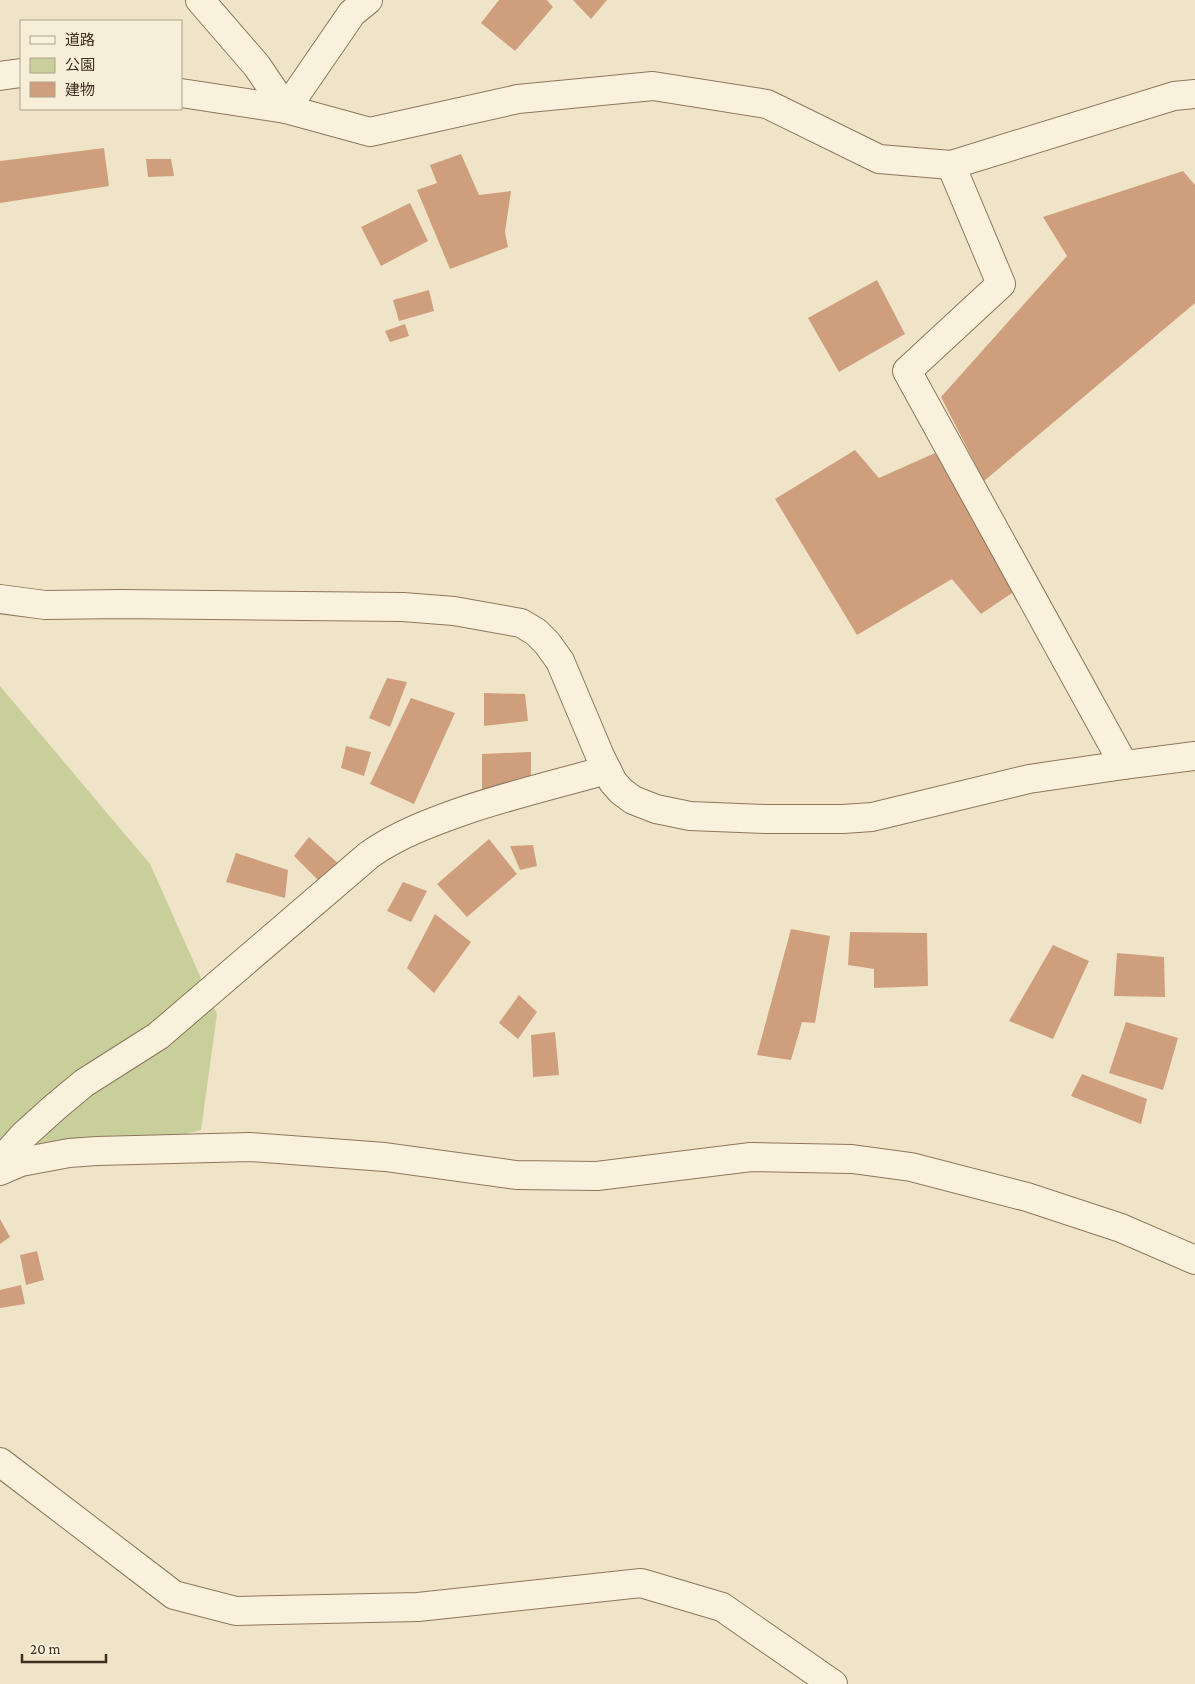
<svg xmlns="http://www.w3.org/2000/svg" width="1195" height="1684" viewBox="0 0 1195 1684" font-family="'Crimson Pro','Noto Sans JP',serif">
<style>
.green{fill:#c9cf9b}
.building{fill:#cf9f7d}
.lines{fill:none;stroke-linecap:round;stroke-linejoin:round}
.minor-casing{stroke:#8d765c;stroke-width:30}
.minor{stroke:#faf1dc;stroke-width:28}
</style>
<rect width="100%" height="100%" fill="#f0e4c8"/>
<path class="green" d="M0 686 150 864 217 1014 201 1130 68 1164H0Z"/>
<g class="building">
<path d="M499 0H547L553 7 515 51 481 23Z"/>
<path d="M573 0H607L591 19Z"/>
<path d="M104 148 109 186 0 203V161Z"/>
<path d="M461 154 479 195 511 191 505 232 508 247 450 269 417 190 437 183 430 165Z"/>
<path d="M146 159H171L174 176 148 177Z"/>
<path d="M1183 171 1195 185V303L984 481 941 397 1067 256 1043 217Z"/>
<path d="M410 203 428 241 381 266 361 227Z"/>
<path d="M877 280 905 334 839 372 808 318Z"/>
<path d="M429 290 434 311 399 321 393 300Z"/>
<path d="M405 324 409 336 390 342 385 331Z"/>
<path d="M855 450 879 478 935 453 1018 589 981 614 952 579 857 635 775 499Z"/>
<path d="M387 678 407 682 390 727 369 718Z"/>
<path d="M484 693 525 694 528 721 484 726Z"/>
<path d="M411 698 455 713 414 804 370 784Z"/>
<path d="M346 746 371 752 364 776 341 768Z"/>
<path d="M531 752V782L482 790V754Z"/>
<path d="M309 837 341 866 323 885 294 856Z"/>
<path d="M489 839 517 874 467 917 437 884Z"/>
<path d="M533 845 537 866 520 870 510 846Z"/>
<path d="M236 853 288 870 285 898 226 882Z"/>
<path d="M403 882 427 891 411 922 387 911Z"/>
<path d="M435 914 471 942 434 993 407 968Z"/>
<path d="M791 929 830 936 815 1023 802 1022 791 1060 757 1055Z"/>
<path d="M850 932 927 933 928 986 874 988V969L848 965Z"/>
<path d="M1053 945 1089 961 1053 1039 1009 1021Z"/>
<path d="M1117 953 1164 957 1165 997 1114 996Z"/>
<path d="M519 995 537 1012 518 1039 499 1023Z"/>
<path d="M1126 1022 1178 1038 1163 1090 1109 1073Z"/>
<path d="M555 1032 559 1075 533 1077 531 1035Z"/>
<path d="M1082 1074 1147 1099 1141 1124 1071 1096Z"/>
<path d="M0 1219 10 1237 0 1244Z"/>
<path d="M37 1251 44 1280 26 1285 20 1255Z"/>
<path d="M21 1285 25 1304 0 1308V1290Z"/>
</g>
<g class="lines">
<defs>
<g id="minor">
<path d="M200 0 257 66 286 109"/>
<path d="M0 76 21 73"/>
<path d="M181 93 286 109 370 132 518 99 653 86 767 104 879 159 951 165 1174 96 1195 94"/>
<path d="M286 109 352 13 368 0"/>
<path d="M951 165 1001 284 907 371 1124 765"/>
<path d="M0 599 45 605 121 604 403 607 454 611 521 623 536 632 547 643 560 661 600 756 613 782 621 791 633 800 656 809 690 816 765 819H843L872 817 1029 779 1124 765 1195 756"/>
<path d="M0 1162 23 1136 54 1108 84 1083 158 1036 369 855C397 835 429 823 463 811 510 795 559 783 607 770"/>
<path d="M0 1171 21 1162 69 1153 97 1151 250 1147 385 1157 516 1175 597 1176 751 1157 852 1159 911 1167 1027 1197 1121 1228 1195 1260"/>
<path d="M0 1462 174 1595 236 1611 418 1607 641 1583 722 1607 833 1684"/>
</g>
</defs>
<use href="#minor" class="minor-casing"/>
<use href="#minor" class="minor"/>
</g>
<rect x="20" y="20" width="162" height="90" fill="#f7eed8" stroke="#ada18e"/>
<rect x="30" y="36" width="25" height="8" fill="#faf1dc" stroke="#ada18e"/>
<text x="65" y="45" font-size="15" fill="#3d2e20">道路</text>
<rect x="30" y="58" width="25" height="15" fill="#c9cf9b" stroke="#ada18e"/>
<text x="65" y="70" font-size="15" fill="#3d2e20">公園</text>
<rect x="30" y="82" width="25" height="15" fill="#cf9f7d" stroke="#ada18e"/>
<text x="65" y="95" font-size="15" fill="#3d2e20">建物</text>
<path d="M22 1654v8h84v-8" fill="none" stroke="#3d2e20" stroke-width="2.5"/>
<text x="30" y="1654" font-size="15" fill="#3d2e20" stroke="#f7eed8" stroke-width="4" paint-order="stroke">20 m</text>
</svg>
